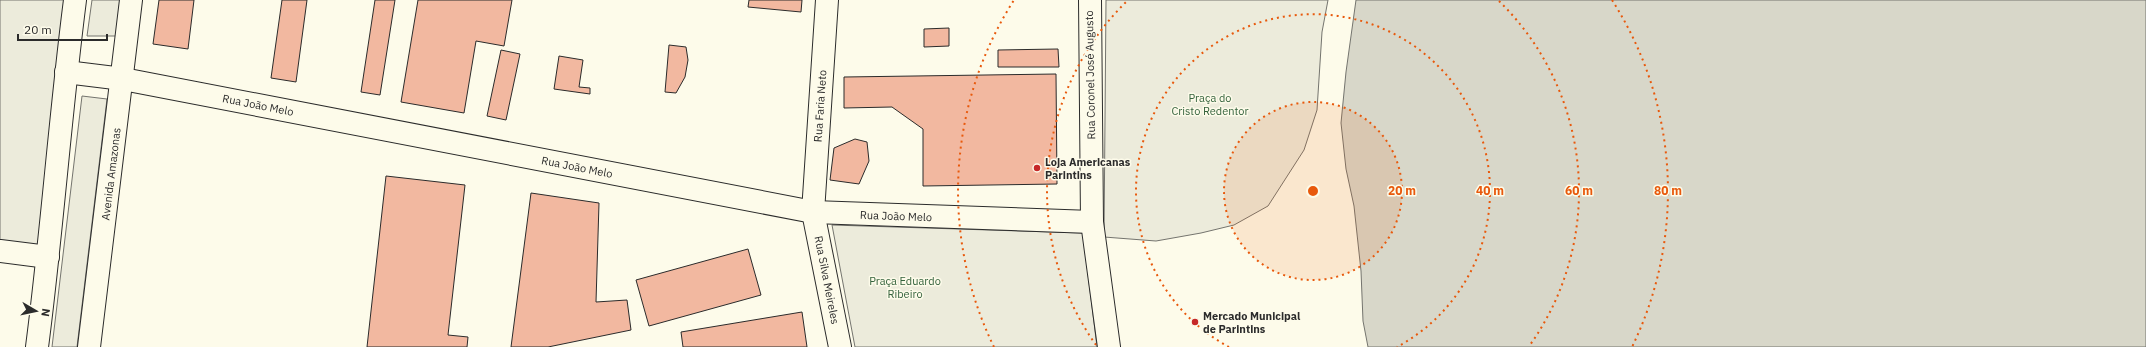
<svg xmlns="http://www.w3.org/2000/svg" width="2146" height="347" viewBox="0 0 2146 347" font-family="'IBM Plex Sans',sans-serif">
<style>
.green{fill:#ecebdb;stroke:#74746e}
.water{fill:#d8d7c9;stroke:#74746e}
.building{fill:#f2b8a0;stroke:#2b2b2b}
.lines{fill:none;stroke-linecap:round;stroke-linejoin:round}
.minor-casing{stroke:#2b2b2b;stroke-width:24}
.tertiary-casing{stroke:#2b2b2b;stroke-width:24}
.minor{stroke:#fdfbea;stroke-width:22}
.tertiary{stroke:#fdfbea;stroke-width:22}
.ring{fill:none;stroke:#e8590c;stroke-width:2;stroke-dasharray:2 4}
.poi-dot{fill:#c62828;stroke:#fdfbea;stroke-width:1.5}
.labels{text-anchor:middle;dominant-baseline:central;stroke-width:3;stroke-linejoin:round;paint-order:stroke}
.street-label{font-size:11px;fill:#2b2b2b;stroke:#fdfbea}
.park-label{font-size:11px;fill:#34623c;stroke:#fdfbea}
.poi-label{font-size:11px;font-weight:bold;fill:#2b2b2b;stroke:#fdfbea;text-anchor:start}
.centre{fill:#e8590c;stroke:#fdfbea;stroke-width:2}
.ring-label{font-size:12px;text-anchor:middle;font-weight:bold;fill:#e8590c;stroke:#fdfbea;stroke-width:3;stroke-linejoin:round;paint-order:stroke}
</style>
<rect width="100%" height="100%" fill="#fdfbea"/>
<g class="green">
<path d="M0 0H78L46 255 0 249Z"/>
<path d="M92 0H120L116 36H87Z"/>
<path d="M1106 0H1328L1322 32 1317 110 1304 150 1268 206 1234 225 1201 233 1156 241 1104 237Z"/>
<path d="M82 96 107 99 77 347H52Z"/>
<path d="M832 225 1083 233 1097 347H855Z"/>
</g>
<path class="water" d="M1356 0H2146V347H1368L1363 321 1361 271 1354 206 1346 169 1341 123 1346 72Z"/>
<g class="building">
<path d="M159 0H194L188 49 153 44Z"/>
<path d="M282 0H307L296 82 271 78Z"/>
<path d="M375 0H395L380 95 361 92Z"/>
<path d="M418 0H512L504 46 476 41 464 113 401 102Z"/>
<path d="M749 0H802L801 12 748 7Z"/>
<path d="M949 28V46L924 47V29Z"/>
<path d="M669 45 686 47 688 60 685 77 676 93 665 92Z"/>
<path d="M1058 49 1059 67H998V50Z"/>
<path d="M501 50 520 54 506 120 487 116Z"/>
<path d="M559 56 583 60 579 87 590 88V94L554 89Z"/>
<path d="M1056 74 1057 184 923 186V129L892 107 844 108V77Z"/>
<path d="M855 139 867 142 869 161 859 184 830 180 834 148Z"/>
<path d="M386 176 465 185 448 335 468 337 467 347H367Z"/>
<path d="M531 193 599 203 596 302 627 300 631 330 548 347H511Z"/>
<path d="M748 249 761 295 649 326 636 280Z"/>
<path d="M802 312 807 347H683L681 332Z"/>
</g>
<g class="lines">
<defs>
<g id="minor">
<path d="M1090 0 1092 222 1109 347"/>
<path d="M66 72 123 79 813 212 1092 222"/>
<path d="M0 251 48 257"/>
</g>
<g id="tertiary">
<path d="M827 0 813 212 840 347"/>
<path d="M37 347C52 232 60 116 75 0"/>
<path d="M89 347 131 0"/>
</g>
</defs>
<use href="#minor" class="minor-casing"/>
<use href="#tertiary" class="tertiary-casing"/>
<use href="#minor" class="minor"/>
<use href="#tertiary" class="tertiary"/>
</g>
<circle cx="1313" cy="191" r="89" fill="#e8590c" fill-opacity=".12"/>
<g class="ring">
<circle cx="1313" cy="191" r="89"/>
<path d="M1229 347A177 177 0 1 1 1397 347"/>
<path d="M1096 345A266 266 0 0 1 1127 1M1499 1A266 266 0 0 1 1530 345"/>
<path d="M994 347A355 355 0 0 1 1014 0M1612 0A355 355 0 0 1 1632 347"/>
</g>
<g class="poi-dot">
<circle cx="1037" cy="168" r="4"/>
<circle cx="1195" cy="322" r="4"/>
</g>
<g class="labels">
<g class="street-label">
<text transform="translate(1090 75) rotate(-91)">Rua Coronel José Augusto</text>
<text transform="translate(258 105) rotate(11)">Rua João Melo</text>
<text transform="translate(820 106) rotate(-86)">Rua Faria Neto</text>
<text transform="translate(577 167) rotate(11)">Rua João Melo</text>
<text transform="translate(111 174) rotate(-83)">Avenida Amazonas</text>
<text transform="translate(896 216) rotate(2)">Rua João Melo</text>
<text transform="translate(827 280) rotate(79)">Rua Silva Meireles</text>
</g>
<g class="park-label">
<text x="1210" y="98">Praça do<tspan x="1210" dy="13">Cristo Redentor</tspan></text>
<text x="905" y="281">Praça Eduardo<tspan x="905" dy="13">Ribeiro</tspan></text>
</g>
<g class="poi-label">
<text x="1045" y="162">Loja Americanas<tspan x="1045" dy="13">Parintins</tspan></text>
<text x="1203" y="316">Mercado Municipal<tspan x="1203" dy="13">de Parintins</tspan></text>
</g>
</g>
<circle cx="1313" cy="191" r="6" class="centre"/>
<g class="ring-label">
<text x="1402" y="195">20 m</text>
<text x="1490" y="195">40 m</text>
<text x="1579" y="195">60 m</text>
<text x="1668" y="195">80 m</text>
</g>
<g transform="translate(36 311) rotate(99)" stroke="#fdfbea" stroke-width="3" paint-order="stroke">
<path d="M0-3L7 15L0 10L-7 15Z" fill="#2b2b2b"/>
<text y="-6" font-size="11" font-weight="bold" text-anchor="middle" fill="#2b2b2b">N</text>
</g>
<path d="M18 34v6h89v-6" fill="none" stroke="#2b2b2b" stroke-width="2"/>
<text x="24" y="34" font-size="12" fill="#2b2b2b" stroke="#fdfbea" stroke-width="3" paint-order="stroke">20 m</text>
</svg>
